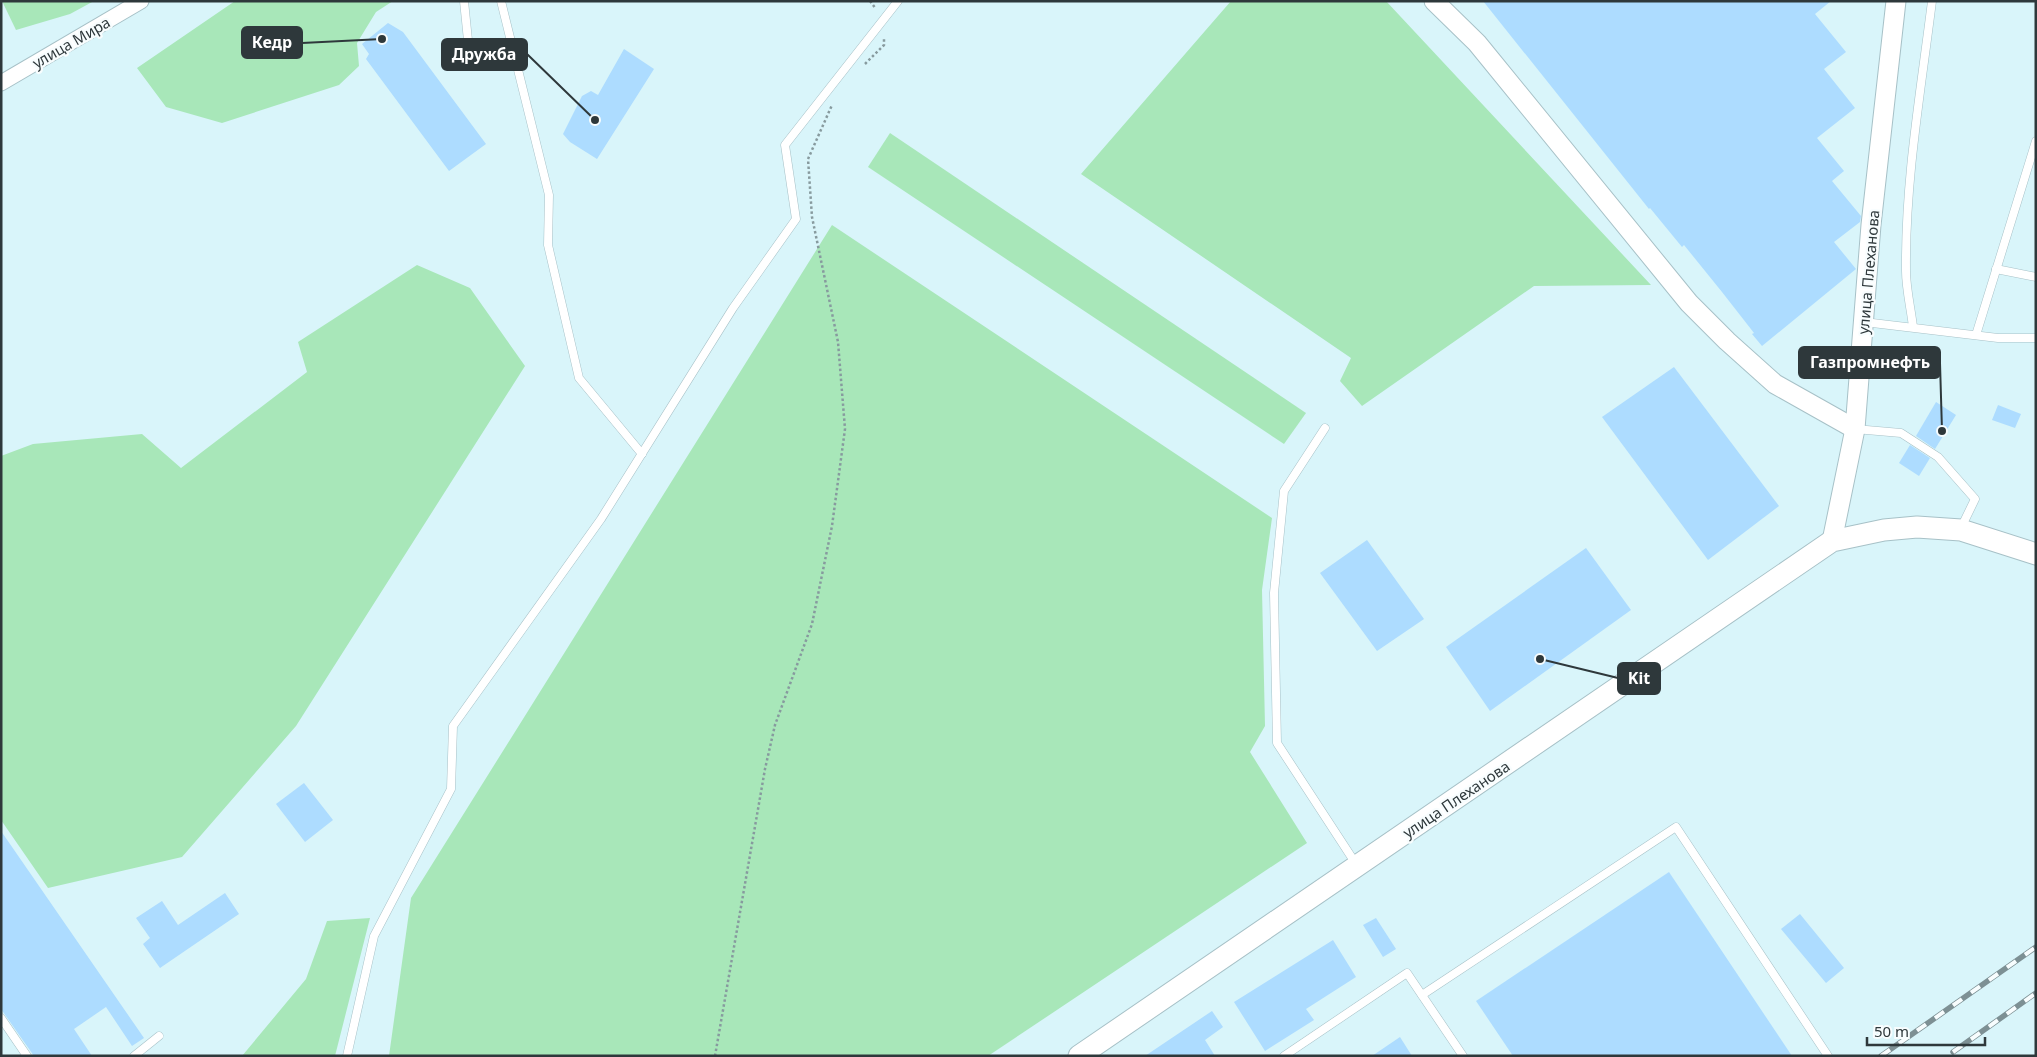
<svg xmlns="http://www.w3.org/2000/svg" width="2037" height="1057" viewBox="0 0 2037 1057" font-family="'Noto Sans',sans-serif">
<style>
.green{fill:#a8e7b9}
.building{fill:#addcff}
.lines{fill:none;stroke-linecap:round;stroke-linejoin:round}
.service-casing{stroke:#a7c1c7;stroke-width:9}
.minor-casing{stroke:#a7c1c7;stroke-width:17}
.tertiary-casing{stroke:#a7c1c7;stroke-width:21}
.secondary-casing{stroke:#a7c1c7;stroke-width:23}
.path{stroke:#879a9e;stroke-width:2.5;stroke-dasharray:2.5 2.5;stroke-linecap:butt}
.service{stroke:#fff;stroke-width:8}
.minor{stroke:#fff;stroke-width:15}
.tertiary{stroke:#fff;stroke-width:19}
.secondary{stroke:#fff;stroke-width:21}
.rail-casing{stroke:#7d9094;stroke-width:5.5}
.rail{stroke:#f8fdfe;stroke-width:4;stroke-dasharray:11;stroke-linecap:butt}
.labels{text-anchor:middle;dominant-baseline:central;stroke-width:4.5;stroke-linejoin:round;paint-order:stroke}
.street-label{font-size:15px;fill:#2e383b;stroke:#f8fdfe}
.leader{fill:none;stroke:#2e383b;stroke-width:2}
.callout-dot{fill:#2e383b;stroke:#f8fdfe;stroke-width:2}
.callout{fill:#2e383b;stroke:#2e383b;stroke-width:2}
.callout-label{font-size:16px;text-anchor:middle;font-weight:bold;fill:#fff}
</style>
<rect width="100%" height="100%" fill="#d9f5fa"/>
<g class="green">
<path d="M2 1H94L70 14 16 30Z"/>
<path d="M235 1H393L376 12 357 43 359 66 339 85 222 123 166 107 137 68Z"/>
<path d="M1231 1H1386L1651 285 1534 286 1362 406 1340 381 1351 358 1081 174Z"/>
<path d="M890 133 1306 413 1284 444 868 167Z"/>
<path d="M832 225 1272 518 1262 590 1265 726 1250 752 1307 843 988 1056H389L411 898Z"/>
<path d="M417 265 470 288 525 366 296 726 182 857 48 888 1 820V456L33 444 142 434 181 468 307 372 298 342Z"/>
<path d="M370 918 335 1056H242L306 979 327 921Z"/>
</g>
<g class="building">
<path d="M1483 1H1831L1815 14 1846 52 1824 69 1855 108 1817 138 1844 171 1832 181 1861 216 1860 222 1834 242 1856 269 1762 346 1752 334 1754 333 1722 292 1684 245 1682 247 1650 208 1649 209Z"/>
<path d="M388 23 403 32 486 144 449 171 366 59 369 54 362 44Z"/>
<path d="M624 49 654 69 597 159 570 142 563 134 582 96 591 91 598 95Z"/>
<path d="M1674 367 1779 506 1708 560 1602 417Z"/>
<path d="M1936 402 1956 415 1935 449 1916 436Z"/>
<path d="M1998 405 2021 414 2015 428 1992 420Z"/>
<path d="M1910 445 1930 458 1919 476 1899 463Z"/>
<path d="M1367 540 1424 619 1377 651 1320 573Z"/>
<path d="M1586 548 1631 610 1490 711 1446 647Z"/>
<path d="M304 783 333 820 305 842 276 804Z"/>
<path d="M1 831 144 1038 132 1046 106 1007 74 1029 92 1056H34L1 1009Z"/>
<path d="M1669 872 1792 1056H1513L1476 1001Z"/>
<path d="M225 893 239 914 160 968 143 944 150 938 136 918 162 901 178 925Z"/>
<path d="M1800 914 1844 968 1826 983 1781 929Z"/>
<path d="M1376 918 1396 949 1383 957 1363 925Z"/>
<path d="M1333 940 1356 977 1306 1009 1314 1020 1265 1051 1234 1002Z"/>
<path d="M1212 1011 1223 1027 1205 1040 1215 1056H1145Z"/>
<path d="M1400 1037 1412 1056H1372Z"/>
</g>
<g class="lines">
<defs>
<g id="service">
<path d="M464 1 470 60"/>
<path d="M501 1 549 195 548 245 579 378 642 454"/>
<path d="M1996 269 2036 277"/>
<path d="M1864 322 1998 338H2036"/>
<path d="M1913 327C1911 309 1906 289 1906 271 1905 180 1921 90 1932 1"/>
<path d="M1976 335 2036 141"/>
<path d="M1325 428 1284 491 1274 593 1277 743 1356 864"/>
<path d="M1855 429 1901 433 1938 457 1975 499 1961 528"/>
<path d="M1422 995 1676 827 1828 1056"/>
<path d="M1 1018 27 1056"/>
<path d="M134 1056 159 1036"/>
<path d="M347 1056 374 936 451 789 453 726 601 519 733 308 796 219 785 145 898 1"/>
<path d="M1284 1056 1407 973 1463 1056"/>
</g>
<path id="minor" d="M1 83 141 1"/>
<g id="tertiary">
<path d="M1434 1 1477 43 1689 303 1727 341 1775 384 1855 429"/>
<path d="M1832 541 1855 429 1871 225 1896 1"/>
</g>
<path id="secondary" d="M1079 1056 1832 541 1884 530 1917 527 1961 530 2036 554"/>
</defs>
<use href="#service" class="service-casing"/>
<use href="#minor" class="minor-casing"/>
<use href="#tertiary" class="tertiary-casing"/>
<use href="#secondary" class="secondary-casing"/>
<g class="path">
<path d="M870 1 876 9"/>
<path d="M865 64 884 45V38"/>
<path d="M715 1056 765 769 775 725 812 624 832 526 845 429 838 342 812 217 808 159 832 105"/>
</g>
<use href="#service" class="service"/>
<use href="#minor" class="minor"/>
<use href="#tertiary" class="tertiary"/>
<use href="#secondary" class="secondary"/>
<defs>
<g id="rail">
<path d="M1953 1052 2036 993"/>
<path d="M1881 1056 2036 947"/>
</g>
</defs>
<use href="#rail" class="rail-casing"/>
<use href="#rail" class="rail"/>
</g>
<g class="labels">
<g class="street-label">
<text transform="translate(71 42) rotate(-30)">улица Мира</text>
<text transform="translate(1868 272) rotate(-85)">улица Плеханова</text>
<text transform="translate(1456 799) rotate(-34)">улица Плеханова</text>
</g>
</g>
<path class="leader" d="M382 39L302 43M595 120L527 54M1942 431L1940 363M1540 659L1618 678"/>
<g class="callout-dot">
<circle cx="382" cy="39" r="5"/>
<circle cx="595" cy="120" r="5"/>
<circle cx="1942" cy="431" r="5"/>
<circle cx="1540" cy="659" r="5"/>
</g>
<g class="callout">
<rect x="242" y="27" width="60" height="31" rx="5"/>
<rect x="442" y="39" width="85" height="31" rx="5"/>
<rect x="1799" y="347" width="141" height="31" rx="5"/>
<rect x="1618" y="663" width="42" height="31" rx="5"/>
</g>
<g class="callout-label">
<text x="272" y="48">Кедр</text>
<text x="484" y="60">Дружба</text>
<text x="1870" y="368">Газпромнефть</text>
<text x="1639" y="684">Kit</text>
</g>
<rect width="2037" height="1057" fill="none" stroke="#2e383b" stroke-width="5"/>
<path d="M1867 1037v8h118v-8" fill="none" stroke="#2e383b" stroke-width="2.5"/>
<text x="1874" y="1037" font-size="15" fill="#2e383b" stroke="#f8fdfe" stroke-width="4" paint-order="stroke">50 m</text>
</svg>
